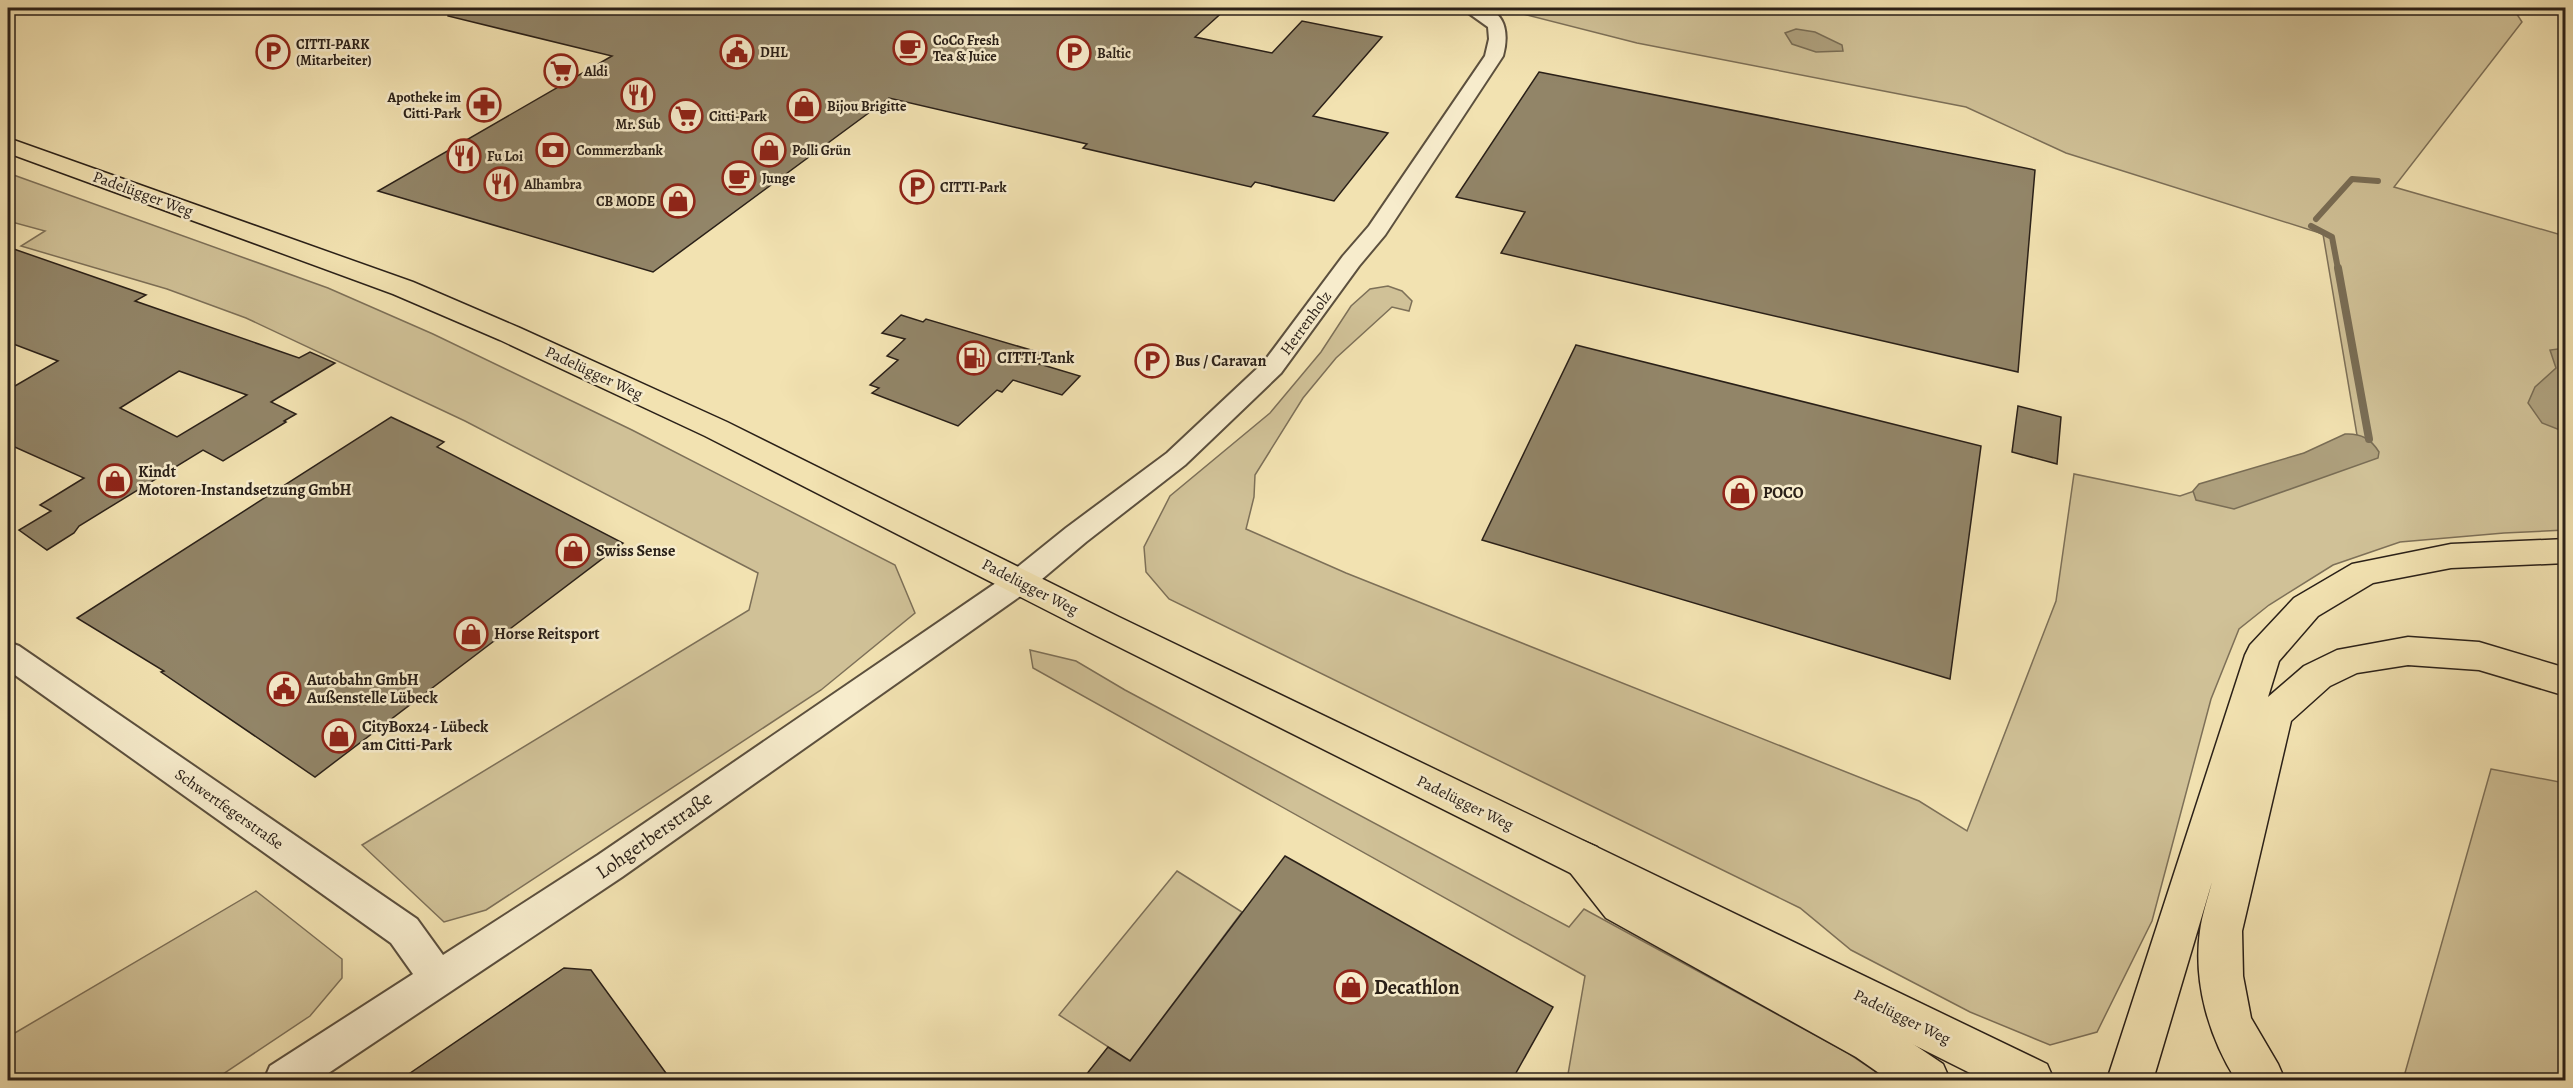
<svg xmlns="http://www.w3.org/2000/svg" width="2573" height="1088" viewBox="0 0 2573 1088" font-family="Alegreya,serif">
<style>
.green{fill:#d0c197;stroke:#7d7058;stroke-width:1.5}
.water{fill:#aea07d;stroke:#796d55;stroke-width:1.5}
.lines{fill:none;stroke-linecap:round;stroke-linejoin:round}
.stream-far1{stroke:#796d55;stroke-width:6}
.stream{stroke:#796d55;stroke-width:8}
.building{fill:#928568;stroke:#2a2018;stroke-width:1.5;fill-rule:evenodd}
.minor-casing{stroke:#5c503e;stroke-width:4}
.major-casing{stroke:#2a2018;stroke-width:3}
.highway-casing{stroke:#2a2018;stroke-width:3}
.minor{fill:#f7eccc;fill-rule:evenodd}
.major{fill:#f2e2b1;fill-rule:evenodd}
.highway{fill:#f2e2b1;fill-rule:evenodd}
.labels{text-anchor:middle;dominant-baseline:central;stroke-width:5;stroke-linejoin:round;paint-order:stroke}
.far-poi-label{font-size:14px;font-weight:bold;fill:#2a2018;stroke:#f7eccc;text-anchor:start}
.street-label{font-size:16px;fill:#2a2018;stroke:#f7eccc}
.poi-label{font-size:16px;font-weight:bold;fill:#2a2018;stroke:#f7eccc;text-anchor:start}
.near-street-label{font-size:20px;fill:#2a2018;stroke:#f7eccc}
.near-poi-label{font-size:20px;font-weight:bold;fill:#2a2018;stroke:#f7eccc;text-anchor:start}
</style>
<rect width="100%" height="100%" fill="#f2e2b1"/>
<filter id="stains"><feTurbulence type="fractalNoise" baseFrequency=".00333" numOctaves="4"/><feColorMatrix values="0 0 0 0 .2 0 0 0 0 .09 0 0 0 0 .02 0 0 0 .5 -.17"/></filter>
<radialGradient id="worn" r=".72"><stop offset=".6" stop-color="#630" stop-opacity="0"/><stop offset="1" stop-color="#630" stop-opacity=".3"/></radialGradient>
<g class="green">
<path d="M1508 8H2513L2522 22 2394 187 2565 236V530L2504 533 2400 542 2333 565 2269 605 2239 629 2211 699 2152 921 2097 1032 2050 1045 1970 1012 1851 950 1800 908 1169 599 1146 572 1144 547 1170 496 1270 413 1321 352 1351 306 1370 289 1388 286 1402 291 1412 301 1409 311 1392 307 1336 358 1303 398 1255 475 1254 497 1246 529 1346 573 1919 801 1967 831 2056 601 2074 474 2180 496 2357 435 2323 234 2066 153 1966 107 1637 43 1519 13Z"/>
<path d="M8 173 328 288 433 334 632 430 895 565 915 613 821 690 486 910 444 922 362 845 749 610 758 573 465 421 246 318 167 289 21 246 45 231 8 221Z"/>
<path d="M1030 650 1076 661 1125 690 1569 927 1584 909 1846 1052 1888 1080H1567L1585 976 1033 668Z"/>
<path d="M2491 769 2565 783V1080H2403Z"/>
<path d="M1177 871 1242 912 1130 1061 1059 1015Z"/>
<path d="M256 891 342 959V978L310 1016 214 1080H8V1037Z"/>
</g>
<g class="water">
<path d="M1796 29 1815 32 1842 45 1843 51 1816 52 1792 44 1785 33Z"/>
<path d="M2565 348 2566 432H2565L2542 423 2528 403 2535 387 2556 368 2550 350Z"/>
<path d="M2345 434C2361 433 2371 439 2379 452L2378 458 2234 509 2196 500 2193 491 2199 484 2304 453Z"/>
</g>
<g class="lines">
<g class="stream-far1">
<path d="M2316 219 2352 179 2378 181"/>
<path d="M2311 226 2332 237 2338 269"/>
</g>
<path class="stream" d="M2338 268 2369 439"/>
</g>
<g class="building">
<path d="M449 8H1227L1195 37 1272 53 1302 21 1382 37 1313 116 1388 133 1334 201 1255 182 1251 187 1083 148 1087 144 889 98 653 272 378 191 612 56 448 16Z"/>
<path d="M1539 72 2035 170 2018 372 1501 253 1525 212 1456 197Z"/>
<path d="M8 247 146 295 135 301 299 358 310 352 335 363 271 402 296 414 284 421 286 422 223 461 203 450 79 526 74 533 47 550 19 530 51 511 40 505 84 478 8 444V390L58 361 8 342ZM179 371 247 395 177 437 120 408Z"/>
<path d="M901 315 923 322 926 319 1041 353 1033 362 1080 376 1062 395 1013 380 1002 392 997 390 958 426 872 393 879 388 870 385 898 360 887 356 905 339 882 333Z"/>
<path d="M1576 345 1981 446 1950 679 1482 540Z"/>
<path d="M2018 406 2061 417 2057 464 2012 452Z"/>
<path d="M391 417 444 442 437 447 623 543 315 777 161 672 164 671 77 618Z"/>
<path d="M1285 856 1553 1007 1512 1080H1082L1108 1047 1130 1061Z"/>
<path d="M564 968 591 970 671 1080H400Z"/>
</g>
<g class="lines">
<defs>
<path id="minor" d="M1465 8C1471 8 1479 6 1484 8 1508 13 1508 38 1503 56L1385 235 1359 266 1281 373 1185 465 1086 542 1029 590 622 877 318 1080H264L270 1066 413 974 391 943 8 670V642L19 646 417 919 443 955 598 855 1009 574 1066 528 1167 453 1263 363 1343 256 1369 226 1485 56 1489 39 1488 27 1467 12Z"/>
<path id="major" d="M8 138 413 282 520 328 727 422 1119 617 2047 1064 2054 1080H1984L1095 635 705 436 500 340 393 294 8 153Z"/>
<g id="highway">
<path d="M2566 539V563L2451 568 2373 583 2318 616 2279 661 2268 697 2304 666 2337 650 2408 637 2479 642 2566 668V696L2479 670 2408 665 2357 673 2330 686 2291 721 2242 931 2243 976 2251 1018 2278 1064 2285 1080H2236C2209 1037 2193 983 2200 931 2202 915 2208 898 2212 882L2153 1080H2107L2245 655 2250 645 2294 598 2352 564 2451 544Z"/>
<path d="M1583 841 1597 847 1636 892 1888 1027 1943 1064 1950 1080H1889L1856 1057 1606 918 1569 871 1563 859 1569 847Z"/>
</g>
</defs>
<use href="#minor" class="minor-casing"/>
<use href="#major" class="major-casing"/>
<use href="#highway" class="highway-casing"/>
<use href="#minor" class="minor"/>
<use href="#major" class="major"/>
<use href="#highway" class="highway"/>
</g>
<defs>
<symbol id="cafe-ring" viewBox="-11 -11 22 22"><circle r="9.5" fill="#f7eccc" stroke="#8f2418" stroke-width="1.5"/><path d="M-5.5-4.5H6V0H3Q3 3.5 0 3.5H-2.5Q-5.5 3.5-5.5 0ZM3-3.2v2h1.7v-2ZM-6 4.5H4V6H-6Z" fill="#8f2418"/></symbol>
<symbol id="parking-ring" viewBox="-11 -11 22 22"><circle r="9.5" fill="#f7eccc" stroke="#8f2418" stroke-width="1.5"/><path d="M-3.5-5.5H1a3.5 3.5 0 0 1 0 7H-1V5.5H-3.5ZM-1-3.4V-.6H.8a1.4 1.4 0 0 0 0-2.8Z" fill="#8f2418"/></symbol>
<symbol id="civic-ring" viewBox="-11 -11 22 22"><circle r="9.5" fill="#f7eccc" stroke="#8f2418" stroke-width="1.5"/><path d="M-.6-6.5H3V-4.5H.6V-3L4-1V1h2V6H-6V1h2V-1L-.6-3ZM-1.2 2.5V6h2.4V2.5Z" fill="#8f2418"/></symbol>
<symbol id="supermarket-ring" viewBox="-11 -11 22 22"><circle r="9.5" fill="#f7eccc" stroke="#8f2418" stroke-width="1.5"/><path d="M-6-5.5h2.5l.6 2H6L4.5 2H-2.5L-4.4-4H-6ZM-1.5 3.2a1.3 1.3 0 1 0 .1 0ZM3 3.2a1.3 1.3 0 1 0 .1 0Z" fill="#8f2418"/></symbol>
<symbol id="restaurant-ring" viewBox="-11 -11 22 22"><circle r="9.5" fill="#f7eccc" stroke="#8f2418" stroke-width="1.5"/><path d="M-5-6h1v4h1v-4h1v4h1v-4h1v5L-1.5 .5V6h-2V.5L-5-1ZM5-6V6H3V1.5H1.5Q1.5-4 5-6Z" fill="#8f2418"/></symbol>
<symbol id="pharmacy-ring" viewBox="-11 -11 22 22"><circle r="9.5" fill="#f7eccc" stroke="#8f2418" stroke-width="1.5"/><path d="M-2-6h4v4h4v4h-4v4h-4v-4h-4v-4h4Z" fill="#8f2418"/></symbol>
<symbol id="shop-ring" viewBox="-11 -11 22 22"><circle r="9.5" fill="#f7eccc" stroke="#8f2418" stroke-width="1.5"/><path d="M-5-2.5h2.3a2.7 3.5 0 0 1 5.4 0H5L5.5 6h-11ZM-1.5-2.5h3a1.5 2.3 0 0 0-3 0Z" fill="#8f2418"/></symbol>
<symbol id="bank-ring" viewBox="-11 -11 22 22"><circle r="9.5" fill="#f7eccc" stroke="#8f2418" stroke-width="1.5"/><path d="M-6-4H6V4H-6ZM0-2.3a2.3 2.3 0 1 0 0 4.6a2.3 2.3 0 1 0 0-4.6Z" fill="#8f2418"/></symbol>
<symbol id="fuel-ring" viewBox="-11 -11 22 22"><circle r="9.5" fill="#f7eccc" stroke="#8f2418" stroke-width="1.5"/><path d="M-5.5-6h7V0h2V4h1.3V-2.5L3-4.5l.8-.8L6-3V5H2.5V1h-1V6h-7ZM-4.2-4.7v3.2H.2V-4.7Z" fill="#8f2418"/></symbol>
</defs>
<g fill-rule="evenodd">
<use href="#cafe-ring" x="891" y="29" width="38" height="38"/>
<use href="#parking-ring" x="254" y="33" width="38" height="38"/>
<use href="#civic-ring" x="718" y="33" width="38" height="38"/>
<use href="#parking-ring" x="1055" y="34" width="38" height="38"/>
<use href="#supermarket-ring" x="542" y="52" width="38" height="38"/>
<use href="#restaurant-ring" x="619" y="76" width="38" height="38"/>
<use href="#pharmacy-ring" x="465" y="86" width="38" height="38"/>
<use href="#shop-ring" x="785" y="87" width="38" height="38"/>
<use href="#supermarket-ring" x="667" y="97" width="38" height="38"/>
<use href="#bank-ring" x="534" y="131" width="38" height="38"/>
<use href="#shop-ring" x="750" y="131" width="38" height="38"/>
<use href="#restaurant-ring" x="445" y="137" width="38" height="38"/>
<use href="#cafe-ring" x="720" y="159" width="38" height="38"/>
<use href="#restaurant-ring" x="482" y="165" width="38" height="38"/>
<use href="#parking-ring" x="898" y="168" width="38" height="38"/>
<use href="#shop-ring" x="659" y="182" width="38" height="38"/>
<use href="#fuel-ring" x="955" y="339" width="38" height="38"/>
<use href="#parking-ring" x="1133" y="342" width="38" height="38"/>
<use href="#shop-ring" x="96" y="462" width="38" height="38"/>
<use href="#shop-ring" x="1721" y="474" width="38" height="38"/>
<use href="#shop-ring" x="554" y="532" width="38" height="38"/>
<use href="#shop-ring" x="452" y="615" width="38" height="38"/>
<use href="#civic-ring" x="265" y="670" width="38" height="38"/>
<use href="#shop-ring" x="320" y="717" width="38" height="38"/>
<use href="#shop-ring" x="1332" y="968" width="38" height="38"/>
</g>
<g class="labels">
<g class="far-poi-label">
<text x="933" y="40">CoCo Fresh<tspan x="933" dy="16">Tea &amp; Juice</tspan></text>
<text x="296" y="44">CITTI-PARK<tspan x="296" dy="16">(Mitarbeiter)</tspan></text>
<text x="760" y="52">DHL</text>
<text x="1097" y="53">Baltic</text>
<text x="584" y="71">Aldi</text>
<text x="461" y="97" text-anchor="end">Apotheke im<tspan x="461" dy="16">Citti-Park</tspan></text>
<text x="827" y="106">Bijou Brigitte</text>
<text x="709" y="116">Citti-Park</text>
<text x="638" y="124" text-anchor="middle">Mr. Sub</text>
<text x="576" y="150">Commerzbank</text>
<text x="792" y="150">Polli Grün</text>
<text x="487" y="156">Fu Loi</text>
<text x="762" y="178">Junge</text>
<text x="524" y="184">Alhambra</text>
<text x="940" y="187">CITTI-Park</text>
<text x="655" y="201" text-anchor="end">CB MODE</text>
</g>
<g class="street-label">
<text transform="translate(143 194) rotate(20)">Padelügger Weg</text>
<text transform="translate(1306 323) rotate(-54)">Herrenholz</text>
<text transform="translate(594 373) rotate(25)">Padelügger Weg</text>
<text transform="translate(1030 587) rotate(27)">Padelügger Weg</text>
<text transform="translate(1465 803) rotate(26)">Padelügger Weg</text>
<text transform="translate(229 809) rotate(35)">Schwertfegerstraße</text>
<text transform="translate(1902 1017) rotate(26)">Padelügger Weg</text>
</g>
<g class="poi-label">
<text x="997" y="358">CITTI-Tank</text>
<text x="1175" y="361">Bus / Caravan</text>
<text x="138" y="472">Kindt<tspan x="138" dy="18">Motoren-Instandsetzung GmbH</tspan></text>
<text x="1763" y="493">POCO</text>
<text x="596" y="551">Swiss Sense</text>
<text x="494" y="634">Horse Reitsport</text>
<text x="307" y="680">Autobahn GmbH<tspan x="307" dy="18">Außenstelle Lübeck</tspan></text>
<text x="362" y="727">CityBox24 - Lübeck<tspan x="362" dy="18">am Citti-Park</tspan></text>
</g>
<g class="near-street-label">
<text transform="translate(654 835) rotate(-35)">Lohgerberstraße</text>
</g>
<g class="near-poi-label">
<text x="1374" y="987">Decathlon</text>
</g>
</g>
<rect width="2573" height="1088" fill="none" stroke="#f2e2b1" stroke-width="30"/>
<rect x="9" y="9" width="2555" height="1070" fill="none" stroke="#2a2018" stroke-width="3"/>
<rect x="15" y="15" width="2543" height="1058" fill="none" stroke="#2a2018" stroke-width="1.5"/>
<rect width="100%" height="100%" filter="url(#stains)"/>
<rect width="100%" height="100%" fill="url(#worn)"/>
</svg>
